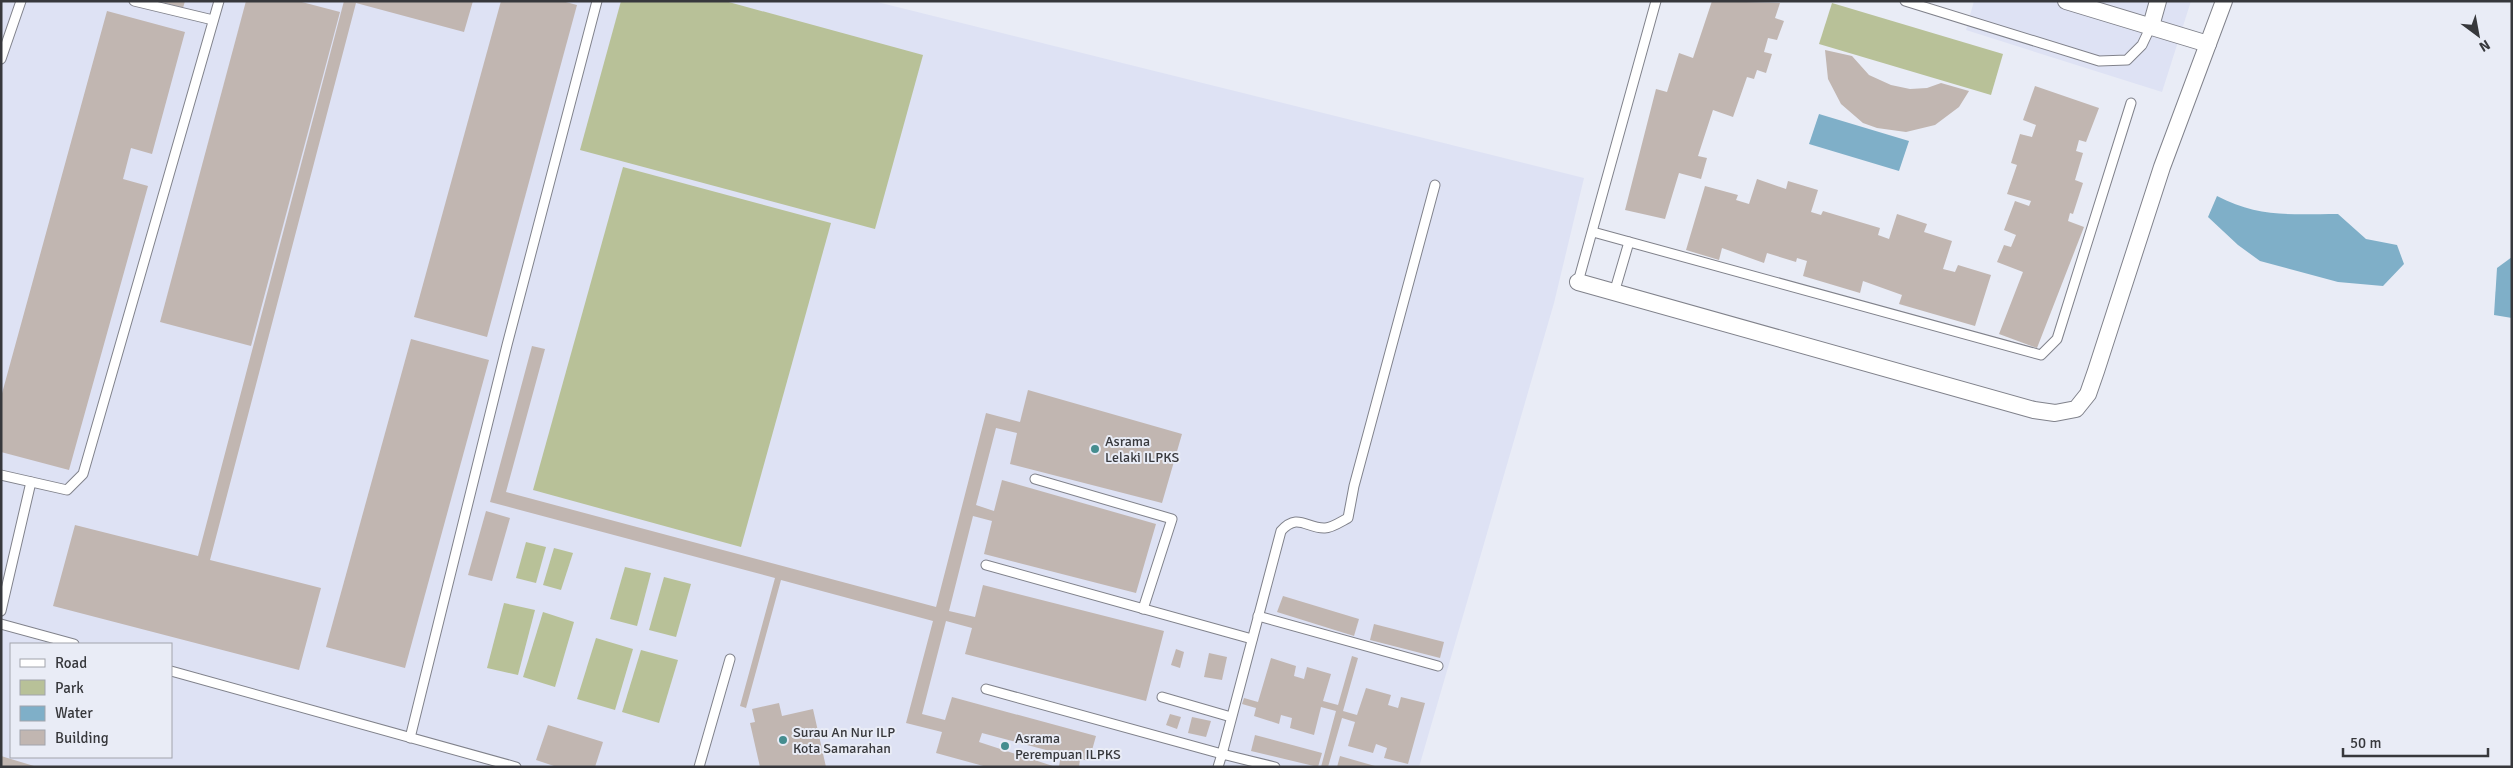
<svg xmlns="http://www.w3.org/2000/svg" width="2513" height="768" viewBox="0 0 2513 768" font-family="Signika,sans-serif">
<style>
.built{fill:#dee2f4;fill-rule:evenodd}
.green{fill:#b8c198}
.water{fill:#7fafc8}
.building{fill:#c1b6b1}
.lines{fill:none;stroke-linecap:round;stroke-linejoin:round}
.service-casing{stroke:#80828b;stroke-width:11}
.minor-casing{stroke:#80828b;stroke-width:18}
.service{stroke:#fff;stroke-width:9}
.minor{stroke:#fff;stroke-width:16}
.poi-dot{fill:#458d8f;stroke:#e9ecf6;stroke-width:2}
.labels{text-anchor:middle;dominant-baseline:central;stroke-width:4;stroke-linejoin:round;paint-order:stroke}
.poi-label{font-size:14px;fill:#37383c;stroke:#e9ecf6;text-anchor:start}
</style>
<rect width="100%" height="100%" fill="#e9ecf6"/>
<g class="built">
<path d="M1 1H873L1584 178 1554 303 1419 767H1ZM11 644H171V757H11Z"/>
<path d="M1974 1H2191L2162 92 1966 30Z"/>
</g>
<g class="green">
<path d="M621 1H725L923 55 875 229 580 150Z"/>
<path d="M1832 3 2003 54 1991 95 1819 44Z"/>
<path d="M623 167 831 223 741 547 533 490Z"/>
<path d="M526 542 546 547 536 583 516 578Z"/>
<path d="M554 548 573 553 561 590 543 585Z"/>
<path d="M625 567 651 573 637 626 610 619Z"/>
<path d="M664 577 691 584 676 637 649 630Z"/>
<path d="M504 603 535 610 518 675 487 668Z"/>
<path d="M543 612 574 622 555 687 523 677Z"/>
<path d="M596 638 633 649 615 710 577 699Z"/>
<path d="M641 650 678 660 659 723 622 712Z"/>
</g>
<g class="water">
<path d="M1819 114 1909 141 1899 171 1809 144Z"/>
<path d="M2217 196C2259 218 2292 214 2338 214L2366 239 2397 245 2404 264 2383 286 2338 282 2260 261 2238 245 2208 217Z"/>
<path d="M2512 257V318L2494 315 2497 268Z"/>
</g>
<g class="building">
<path d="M159 1H185L183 8Z"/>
<path d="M246 1H298L340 12 251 346 160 322Z"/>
<path d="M344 1H473L464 32 356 3 210 560 321 588 299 670 53 606 75 525 198 556Z"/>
<path d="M501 1H562L577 5 487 337 414 317Z"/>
<path d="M1712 1 1780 3 1775 18 1784 21 1777 40 1768 38 1764 52 1772 54 1766 73 1757 70 1754 79 1747 77 1733 117 1713 110 1698 156 1707 158 1701 179 1679 173 1665 219 1625 210 1656 89 1667 92 1679 53 1693 58Z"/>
<path d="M107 11 185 32 152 154 131 148 123 179 148 186 69 470 1 452V397Z"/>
<path d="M1825 50 1852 56 1869 75 1891 85 1910 89 1927 88 1941 83 1969 91 1959 107 1935 125 1906 132 1877 128 1863 123 1841 104 1828 79Z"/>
<path d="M2035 86 2099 108 2086 142 2079 140 2076 151 2083 153 2075 180 2083 183 2073 214 2070 213 2068 221 2084 227 2037 348 1999 334 2023 272 1997 262 2004 245 2011 247 2016 235 2004 230 2015 201 2029 206 2031 201 2007 194 2017 165 2011 163 2020 134 2032 137 2036 125 2023 120Z"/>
<path d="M1757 179 1786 189 1788 181 1818 190 1811 212 1821 215 1823 211 1880 228 1878 235 1889 239 1897 214 1927 224 1924 232 1952 241 1943 269 1955 272 1958 265 1991 275 1975 326 1899 304 1902 295 1863 281 1860 293 1803 276 1807 261 1797 258 1796 262 1767 253 1764 263 1722 248 1719 260 1686 250 1705 186 1738 195 1736 200 1749 204Z"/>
<path d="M411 339 489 360 405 668 326 647Z"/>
<path d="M532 346 545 349 506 492 936 607 986 413 1020 422 1028 390 1182 434 1162 503 1010 464 1017 433 996 428 976 505 994 511 1002 480 1156 524 1136 593 984 554 992 521 973 516 949 611 975 617 983 585 1164 631 1146 701 965 654 972 628 946 621 922 714 945 720 952 697 1096 736 1089 761 1080 759 1079 767H1059L1061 754 982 733 979 742 1056 767H987L936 753 942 732 906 723 933 621 781 580 746 708 740 706 775 578 490 502Z"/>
<path d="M486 511 510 518 492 581 468 575Z"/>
<path d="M1283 596 1359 619 1354 636 1277 612Z"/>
<path d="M1374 624 1444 642 1440 658 1370 640Z"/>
<path d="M1176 649 1184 652 1180 668 1171 665Z"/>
<path d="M1209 653 1227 657 1222 680 1204 677Z"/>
<path d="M1352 656 1358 658 1343 711 1357 715 1366 688 1391 695 1388 705 1398 708 1401 697 1425 703 1408 764 1384 758 1387 748 1376 744 1373 753 1348 746 1355 722 1342 718 1328 767H1321L1336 711 1321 707 1314 735 1290 728 1292 718 1281 715 1279 724 1254 716 1256 708 1242 704 1244 698 1258 702 1271 658 1296 666 1294 676 1304 679 1307 667 1331 674 1323 701 1338 705Z"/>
<path d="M779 703 782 716 813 709 826 767H760L750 723 755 722 752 709Z"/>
<path d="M1170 714 1181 717 1177 729 1166 725Z"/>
<path d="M1192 717 1211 721 1206 737 1188 733Z"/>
<path d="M548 725 603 742 595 767H557L536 760Z"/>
<path d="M1255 735 1322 753 1318 767 1251 751Z"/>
<path d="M1 756 34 766V767H1Z"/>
<path d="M1340 756 1375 766V767H1337Z"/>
</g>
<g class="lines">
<defs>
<g id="service">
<path d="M134 1 213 20"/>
<path d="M1905 1 2099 61 2127 60 2142 45 2151 26"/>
<path d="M1 59 21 1"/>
<path d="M1593 232 2041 355 2057 339 2131 103"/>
<path d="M1578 282 1656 1"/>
<path d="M1614 293 1629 242"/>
<path d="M1 475 67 490 83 474 219 1"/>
<path d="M1035 479 1172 519 1143 609"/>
<path d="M986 565 1252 639"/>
<path d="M1 611 31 482"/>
<path d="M1258 616 1438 666"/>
<path d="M1 624 74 644"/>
<path d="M171 671 516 767"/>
<path d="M986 689 1222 754 1281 531C1298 512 1307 529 1325 528 1332 528 1342 521 1348 518L1354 486 1435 185"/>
<path d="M1162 697 1231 717"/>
<path d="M410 738 507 345 597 1"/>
<path d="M699 767 730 659"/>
<path d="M1218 767 1222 754 1275 767"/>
</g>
<g id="minor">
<path d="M2066 1 2208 44"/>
<path d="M2151 26 2158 1"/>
<path d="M1578 282 2034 410 2055 413 2076 409 2088 394 2096 371 2162 167 2224 1"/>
</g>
</defs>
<use href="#service" class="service-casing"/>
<use href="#minor" class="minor-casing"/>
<use href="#service" class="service"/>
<use href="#minor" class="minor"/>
</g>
<g class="poi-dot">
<circle cx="1095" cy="449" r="5"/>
<circle cx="783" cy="740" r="5"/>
<circle cx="1005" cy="746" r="5"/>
</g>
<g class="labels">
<g class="poi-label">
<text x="1105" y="441">Asrama<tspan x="1105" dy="16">Lelaki ILPKS</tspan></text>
<text x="793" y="732">Surau An Nur ILP<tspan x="793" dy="16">Kota Samarahan</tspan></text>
<text x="1015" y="738">Asrama<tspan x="1015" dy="16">Perempuan ILPKS</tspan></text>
</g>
</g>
<rect width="2513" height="768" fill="none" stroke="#37383c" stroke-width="5"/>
<rect x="10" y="643" width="162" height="115" fill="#e9ecf6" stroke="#a2a4ac"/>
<rect x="20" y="659" width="25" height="8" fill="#ffffff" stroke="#a2a4ac"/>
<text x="55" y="668" font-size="15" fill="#37383c">Road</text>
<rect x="20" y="680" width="25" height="15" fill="#b8c198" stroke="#a2a4ac"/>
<text x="55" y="693" font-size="15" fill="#37383c">Park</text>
<rect x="20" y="706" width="25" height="15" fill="#7fafc8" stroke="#a2a4ac"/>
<text x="55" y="718" font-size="15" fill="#37383c">Water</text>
<rect x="20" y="730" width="25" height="15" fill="#c1b6b1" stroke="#a2a4ac"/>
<text x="55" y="743" font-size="15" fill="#37383c">Building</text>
<g transform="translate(2478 35) rotate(148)" stroke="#e9ecf6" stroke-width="4" paint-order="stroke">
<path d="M0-4L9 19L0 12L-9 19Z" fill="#37383c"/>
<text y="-8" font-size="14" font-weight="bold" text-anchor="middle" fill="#37383c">N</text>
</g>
<path d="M2343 748v8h145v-8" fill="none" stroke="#37383c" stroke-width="2.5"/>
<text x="2350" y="748" font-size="15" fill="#37383c" stroke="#e9ecf6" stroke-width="4" paint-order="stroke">50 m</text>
</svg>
